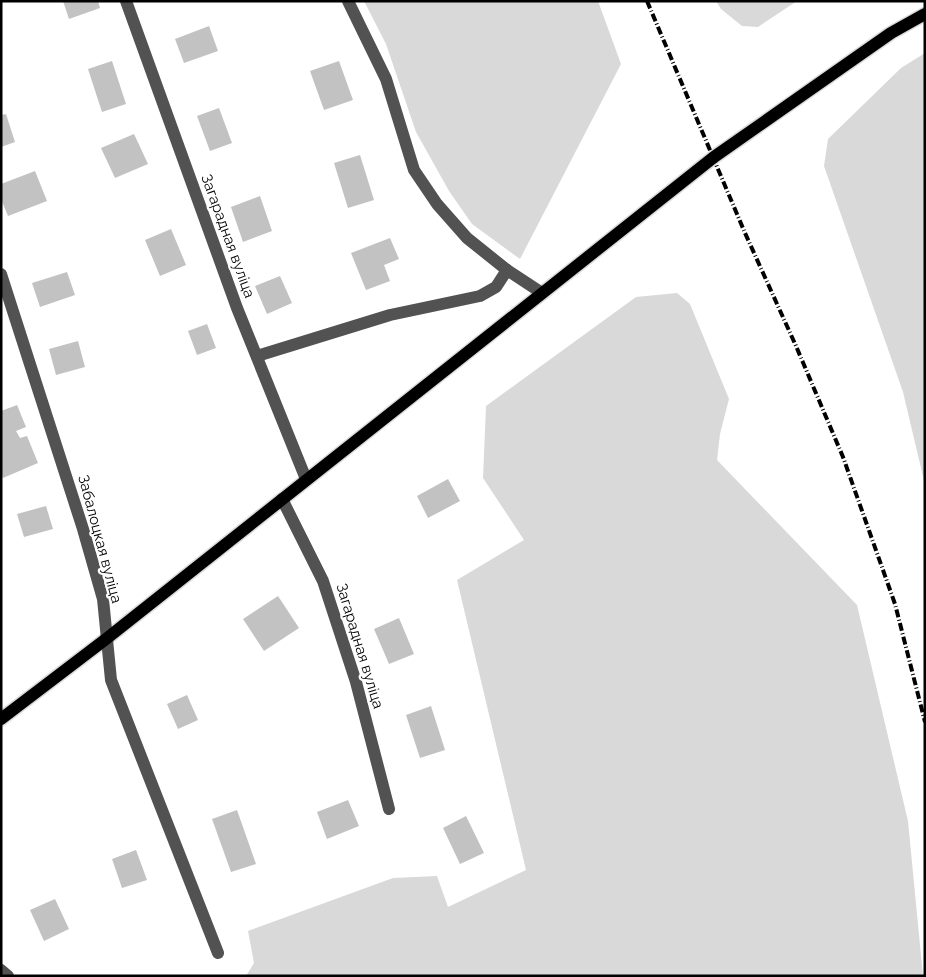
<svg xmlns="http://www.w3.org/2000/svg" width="926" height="977" viewBox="0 0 926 977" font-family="Raleway,sans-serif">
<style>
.green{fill:#d9d9d9}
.building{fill:#c2c2c2}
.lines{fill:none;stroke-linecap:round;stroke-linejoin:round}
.major-casing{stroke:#dbdbdb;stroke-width:15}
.minor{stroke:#525252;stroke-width:12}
.major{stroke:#000;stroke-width:12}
.rail{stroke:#000;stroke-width:4;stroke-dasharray:8 2.5 1 2.5;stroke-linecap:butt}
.labels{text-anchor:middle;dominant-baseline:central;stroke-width:4.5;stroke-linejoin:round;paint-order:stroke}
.street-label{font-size:15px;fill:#000;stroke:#fff}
</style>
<rect width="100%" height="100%" fill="#fff"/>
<g class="green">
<path d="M364 1H598L621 64 520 259 472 224 449 191 416 132 386 44Z"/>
<path d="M716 1H797L758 27 742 26 721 9Z"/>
<path d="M925 53V485L903 392 824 166 828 139 901 68Z"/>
<path d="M677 293 690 304 729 399 720 434 717 460 857 605 908 821 923 976H246L254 963 248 931 393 878 437 876 448 907 526 870 457 580 524 540 483 478 486 406 636 297Z"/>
</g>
<g class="building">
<path d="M63 1H98L100 8 69 19Z"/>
<path d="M209 26 218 51 184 63 175 39Z"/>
<path d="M112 61 126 104 102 112 88 69Z"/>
<path d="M339 61 353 100 324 110 310 71Z"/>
<path d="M219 108 232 143 210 151 197 116Z"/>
<path d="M6 114 15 142 1 147V115Z"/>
<path d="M134 134 148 164 115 178 101 148Z"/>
<path d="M360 155 374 200 348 208 334 163Z"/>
<path d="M35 171 47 201 8 216 1 199V184Z"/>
<path d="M260 196 272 231 243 242 231 207Z"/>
<path d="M171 229 186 265 160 276 145 240Z"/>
<path d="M390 238 399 259 384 265 390 281 366 290 351 253Z"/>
<path d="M67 272 75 295 40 307 32 283Z"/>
<path d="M280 276 292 303 267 314 255 286Z"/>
<path d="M207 324 216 348 197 355 188 331Z"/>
<path d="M78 341 85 367 56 375 49 349Z"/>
<path d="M17 405 26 427 16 431 20 438 27 436 38 463 3 478 1 473V411Z"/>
<path d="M448 479 460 501 428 518 417 496Z"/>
<path d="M46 506 53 529 24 537 17 514Z"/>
<path d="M278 596 299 628 264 651 243 619Z"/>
<path d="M399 618 414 654 389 664 374 629Z"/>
<path d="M187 695 198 720 178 729 167 704Z"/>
<path d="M431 706 445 750 420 758 406 715Z"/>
<path d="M348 800 359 826 327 839 317 812Z"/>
<path d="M237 810 256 864 231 872 212 819Z"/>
<path d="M466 816 484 853 460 864 443 828Z"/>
<path d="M136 850 147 880 122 888 112 859Z"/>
<path d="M55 899 69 929 44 941 30 910Z"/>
</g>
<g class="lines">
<defs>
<path id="major" d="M1 719 106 639 714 157 891 33 925 14"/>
</defs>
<use href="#major" class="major-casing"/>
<g class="minor">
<path d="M126 1 237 308 306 479"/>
<path d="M348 1 386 79 414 170 437 204 467 238 507 270 542 293"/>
<path d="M1 274 83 529 103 599 111 680 218 953"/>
<path d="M257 356 390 315 480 296 496 287 507 270"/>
<path d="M282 499 323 581 356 682 389 809"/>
<path d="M1 970 8 976"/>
</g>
<use href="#major" class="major"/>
<path class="rail" d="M647 1 745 233 796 346 843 457 895 604 925 722"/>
</g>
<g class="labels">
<g class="street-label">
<text transform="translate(228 236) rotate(70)">Загарадная вуліца</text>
<text transform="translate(100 539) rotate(75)">Забалоцкая вуліца</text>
<text transform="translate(360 646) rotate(73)">Загарадная вуліца</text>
</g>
</g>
<rect width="926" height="977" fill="none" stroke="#000000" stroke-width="5"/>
</svg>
